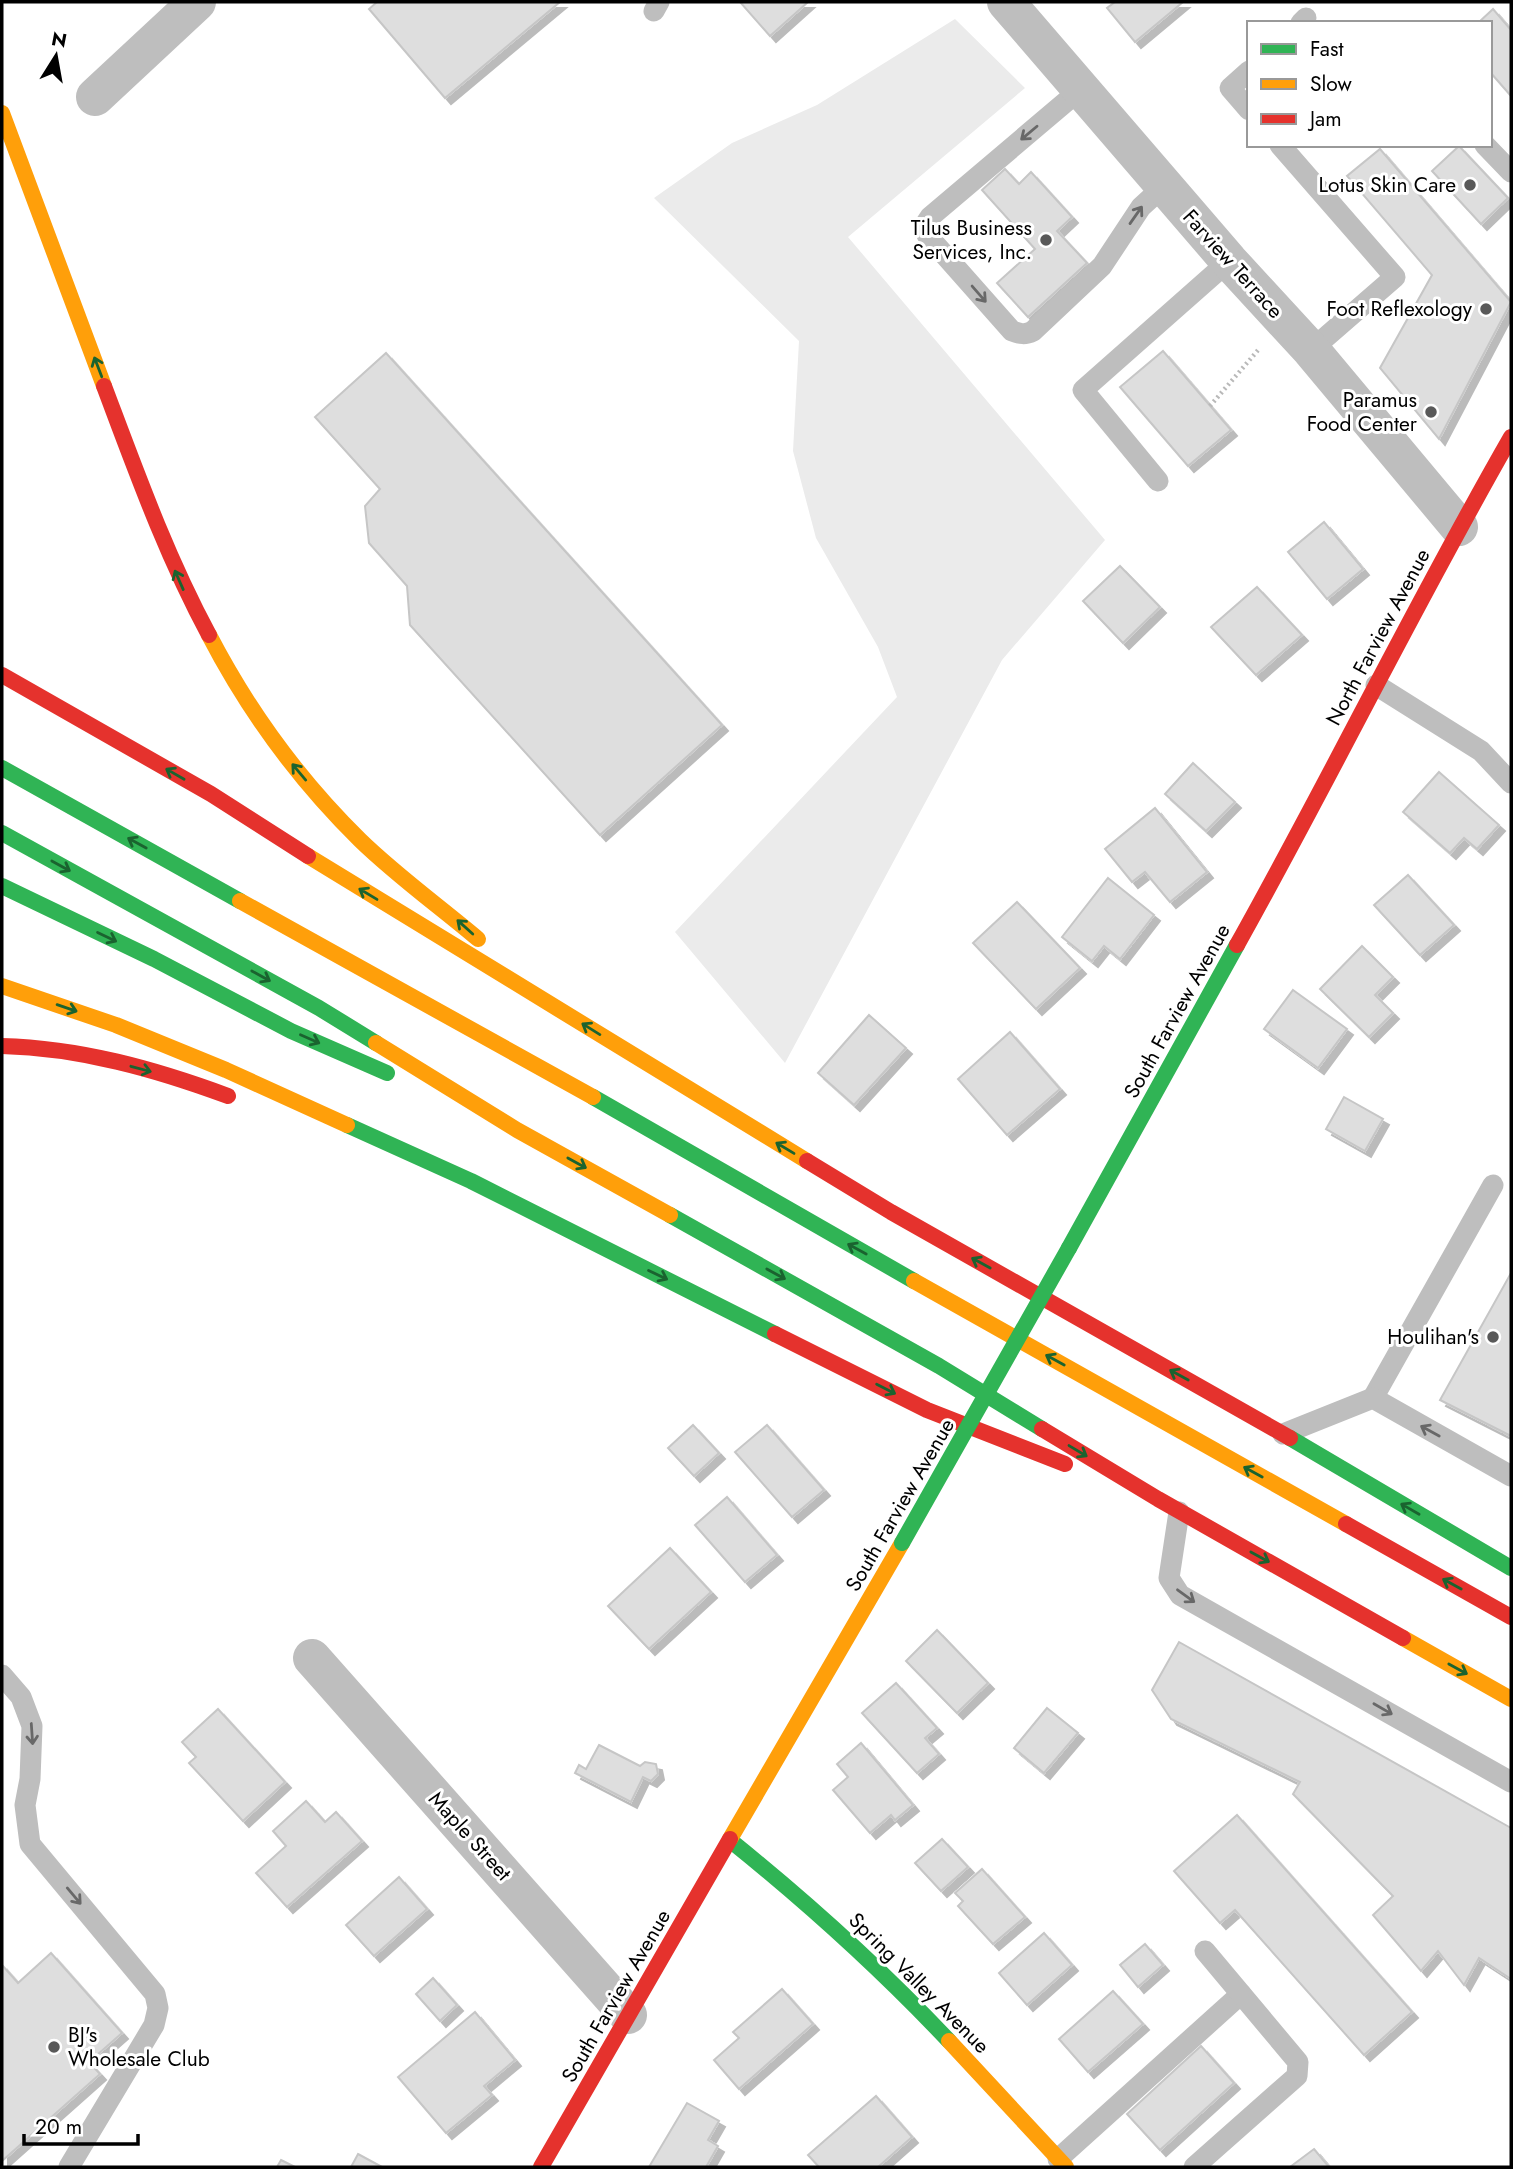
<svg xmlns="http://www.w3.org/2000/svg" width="1513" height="2169" viewBox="0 0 1513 2169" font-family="Jost,sans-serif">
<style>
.green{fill:#ebebeb}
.building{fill:#dedede;stroke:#c6c6c6;stroke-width:2;filter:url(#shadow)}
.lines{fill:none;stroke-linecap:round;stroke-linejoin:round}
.path{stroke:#b9b9b9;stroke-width:4.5;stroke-dasharray:2 3.5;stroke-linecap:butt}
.lane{stroke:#bebebe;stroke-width:21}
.street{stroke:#bebebe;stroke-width:38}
.fast{stroke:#30b455;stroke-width:16}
.slow{stroke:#ff9f0a;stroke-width:16}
.jam{stroke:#e5322d;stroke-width:16}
.fast-bridge{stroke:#30b455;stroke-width:16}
.oneway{stroke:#686868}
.oneway2{stroke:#1a632f}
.poi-dot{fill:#595959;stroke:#fff;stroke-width:2.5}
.labels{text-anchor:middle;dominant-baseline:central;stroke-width:6;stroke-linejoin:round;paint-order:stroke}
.poi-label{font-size:21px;fill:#000;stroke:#fff;text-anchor:end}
.street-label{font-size:21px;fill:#000;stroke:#fff}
</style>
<defs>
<filter id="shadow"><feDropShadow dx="6" dy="6" stdDeviation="0" flood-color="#0004"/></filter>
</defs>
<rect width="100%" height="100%" fill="#fff"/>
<path class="green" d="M955 19 1025 88 848 237 1105 540 1002 660 785 1063 675 932 897 697 878 647 816 538 793 451 799 341 654 198 732 143 817 105Z"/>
<g class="building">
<path d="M377 2H560L445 98 369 9Z"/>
<path d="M740 2H808L770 36Z"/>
<path d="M1115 2H1183L1135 42 1107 8Z"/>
<path d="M1493 9 1511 30V96L1490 72V23H1478Z"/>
<path d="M1459 146 1508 198 1481 224 1432 171Z"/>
<path d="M1380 149 1511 302 1439 439 1380 368 1432 275 1347 176Z"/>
<path d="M1005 169 1019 184 1031 172 1072 217 1057 231 1087 263 1028 317 997 283 1035 249 982 190Z"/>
<path d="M1163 351 1231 430 1188 466 1120 387Z"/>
<path d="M386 353 722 725 600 835 410 625 407 586 369 543 365 506 380 489 315 417Z"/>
<path d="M1324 522 1363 569 1327 599 1288 552Z"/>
<path d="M1120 566 1160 607 1123 643 1083 601Z"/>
<path d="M1257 587 1302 635 1256 675 1211 627Z"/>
<path d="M1193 763 1235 802 1206 831 1165 794Z"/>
<path d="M1439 772 1499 825 1477 849 1464 838 1450 853 1403 812Z"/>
<path d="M1155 808 1207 872 1170 902 1145 872 1132 882 1105 849Z"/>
<path d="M1408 875 1454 925 1420 955 1374 905Z"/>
<path d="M1108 878 1154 915 1120 959 1104 946 1092 961 1062 937Z"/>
<path d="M1017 902 1080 968 1036 1009 973 943Z"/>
<path d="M1362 946 1393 977 1375 995 1393 1013 1369 1037 1320 989Z"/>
<path d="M1293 990 1347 1029 1318 1068 1264 1029Z"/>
<path d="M869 1015 906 1048 854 1105 818 1073Z"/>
<path d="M1010 1032 1060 1089 1007 1135 958 1079Z"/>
<path d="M1344 1097 1383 1119 1365 1151 1326 1129Z"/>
<path d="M1511 1273V1436L1440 1400Z"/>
<path d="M693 1425 719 1453 694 1476 668 1448Z"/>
<path d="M767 1425 824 1490 792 1517 735 1452Z"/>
<path d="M727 1497 777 1555 745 1582 695 1525Z"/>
<path d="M670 1548 711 1592 649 1649 608 1606Z"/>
<path d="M937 1630 988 1683 957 1713 906 1661Z"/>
<path d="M1179 1642 1511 1828V1979L1479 1958 1464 1985 1438 1951 1421 1971 1373 1915 1393 1896 1293 1794 1300 1782 1171 1719 1152 1690Z"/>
<path d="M896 1683 937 1728 925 1738 939 1754 917 1773 862 1713Z"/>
<path d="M1047 1708 1078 1733 1044 1773 1014 1748Z"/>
<path d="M218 1709 285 1782 243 1821 189 1763 196 1757 182 1742Z"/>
<path d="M861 1743 913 1805 895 1820 891 1815 870 1833 833 1790 848 1777 837 1764Z"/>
<path d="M599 1745 640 1766 645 1762 656 1764 658 1774 651 1781 643 1777 631 1802 575 1773 579 1765 586 1769Z"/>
<path d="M306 1801 325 1822 336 1812 362 1841 287 1907 256 1873 286 1846 273 1831Z"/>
<path d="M1237 1815 1412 2012 1364 2055 1235 1910 1220 1923 1174 1871Z"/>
<path d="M942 1839 968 1867 941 1891 915 1863Z"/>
<path d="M982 1869 1025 1917 993 1944 958 1906 963 1901 955 1893Z"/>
<path d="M399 1877 427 1909 374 1956 346 1925Z"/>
<path d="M1044 1933 1072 1965 1027 2005 999 1973Z"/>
<path d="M1145 1944 1163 1965 1138 1987 1120 1965Z"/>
<path d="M51 1953 122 2033 89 2062 100 2074 2 2161V1965L18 1983Z"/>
<path d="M433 1978 457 2005 440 2021 416 1994Z"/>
<path d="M782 1989 813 2024 739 2089 714 2060 739 2038 733 2032Z"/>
<path d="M1113 1991 1143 2024 1088 2072 1059 2039Z"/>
<path d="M475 2012 515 2060 484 2086 492 2095 446 2133 398 2077Z"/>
<path d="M1201 2046 1234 2083 1160 2150 1127 2114Z"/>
<path d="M876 2096 912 2137 878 2167H819L808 2155Z"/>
<path d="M687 2103 719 2121 708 2140 718 2146 706 2167H649Z"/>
<path d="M1314 2149 1329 2167H1290Z"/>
<path d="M358 2154 382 2167H351Z"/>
<path d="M281 2160 295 2167H277Z"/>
</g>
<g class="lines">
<path class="path" d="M1210 406 1259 349"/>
<g class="lane">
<path d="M654 11 659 2"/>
<path d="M1301 23 1306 18"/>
<path d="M1249 71 1230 88 1249 110"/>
<path d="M1081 89 930 217 926 223 927 235 1012 331C1020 334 1025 335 1033 331L1102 266 1141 207 1164 186"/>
<path d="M1280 145 1395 277 1311 350"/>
<path d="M1485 145 1511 172"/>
<path d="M1158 481 1083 390 1229 261"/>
<path d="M1376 685 1481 751 1511 783"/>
<path d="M1373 1398 1493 1185"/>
<path d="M1283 1434 1373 1398 1511 1476"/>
<path d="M1179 1512 1169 1578 1180 1595 1511 1782"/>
<path d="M2 1675 21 1697 32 1726 30 1779 25 1805 30 1844 155 1994 158 2008 154 2025 69 2167"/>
<path d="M1058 2159 1241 1994"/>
<path d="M1194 2167 1297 2076 1298 2062 1205 1951"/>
</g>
<g class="street">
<path d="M1006 2 1229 261 1311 350 1459 527"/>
<path d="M95 97 197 2"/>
<path d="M312 1658 628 2015"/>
</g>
<g class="fast">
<path d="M2 768 240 901"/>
<path d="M2 833 319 1008 376 1043"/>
<path d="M2 886 154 959 291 1031 387 1073"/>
<path d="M593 1097 914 1281"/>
<path d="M347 1125 471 1181 775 1334"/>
<path d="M670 1215 939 1366 1042 1429"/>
<path d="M1069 1248 1237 945"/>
<path d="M1290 1438 1511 1568"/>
<path d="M731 1841C808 1903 881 1969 949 2041"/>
</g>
<g class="slow">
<path d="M2 113 104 386"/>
<path d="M209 635C248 710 299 780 360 840 397 876 439 906 478 939"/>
<path d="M308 856 807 1161"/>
<path d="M240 901 593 1097"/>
<path d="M2 986 116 1025 226 1070 347 1125"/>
<path d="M376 1043 517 1130 670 1215"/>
<path d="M914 1281 1346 1524"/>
<path d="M1403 1638 1511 1699"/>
<path d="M730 1839 902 1543"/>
<path d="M949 2041 1066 2167"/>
</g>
<g class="jam">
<path d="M104 386C136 471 166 555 209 635"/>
<path d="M2 675 211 794 308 856"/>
<path d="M1237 945C1331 777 1415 604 1511 437"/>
<path d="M2 1046C80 1048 155 1069 228 1096"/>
<path d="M807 1161 891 1212 1290 1438"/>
<path d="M775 1334 927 1410 1065 1464"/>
<path d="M1042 1429 1158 1499 1403 1638"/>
<path d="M1346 1524 1511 1617"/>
<path d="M541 2167 730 1839"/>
</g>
<path class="fast-bridge" d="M902 1543 1069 1248"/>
</g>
<defs><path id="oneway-shaft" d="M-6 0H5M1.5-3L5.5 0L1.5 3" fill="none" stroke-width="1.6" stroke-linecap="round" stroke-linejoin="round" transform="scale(1.75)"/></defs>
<g class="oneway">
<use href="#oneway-shaft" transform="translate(1029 133) rotate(140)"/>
<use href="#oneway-shaft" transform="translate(1136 215) rotate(-55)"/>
<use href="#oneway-shaft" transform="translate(979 294) rotate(49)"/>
<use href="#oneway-shaft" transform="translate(1430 1431) rotate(-151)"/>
<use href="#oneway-shaft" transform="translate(1186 1596) rotate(36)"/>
<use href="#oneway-shaft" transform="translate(1383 1709) rotate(30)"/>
<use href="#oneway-shaft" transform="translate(32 1734) rotate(86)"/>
<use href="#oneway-shaft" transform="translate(74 1896) rotate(50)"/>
</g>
<g class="oneway2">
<use href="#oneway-shaft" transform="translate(98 367) rotate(-111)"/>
<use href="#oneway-shaft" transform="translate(179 580) rotate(-114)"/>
<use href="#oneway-shaft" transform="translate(299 772) rotate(-130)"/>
<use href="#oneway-shaft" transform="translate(175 774) rotate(-150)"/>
<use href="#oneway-shaft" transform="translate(137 843) rotate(-151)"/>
<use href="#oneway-shaft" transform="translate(61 866) rotate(29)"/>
<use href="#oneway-shaft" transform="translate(368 894) rotate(-149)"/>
<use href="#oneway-shaft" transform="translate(465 927) rotate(-138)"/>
<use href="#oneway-shaft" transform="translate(107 937) rotate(26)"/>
<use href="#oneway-shaft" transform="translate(261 976) rotate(29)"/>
<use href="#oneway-shaft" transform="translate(67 1008) rotate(19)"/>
<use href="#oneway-shaft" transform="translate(591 1029) rotate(-148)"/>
<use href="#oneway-shaft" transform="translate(310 1039) rotate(24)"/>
<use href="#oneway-shaft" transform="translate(141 1069) rotate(15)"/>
<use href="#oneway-shaft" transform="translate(785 1148) rotate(-149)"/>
<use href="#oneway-shaft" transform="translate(577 1163) rotate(29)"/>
<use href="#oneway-shaft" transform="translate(857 1249) rotate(-151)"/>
<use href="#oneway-shaft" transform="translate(981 1263) rotate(-151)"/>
<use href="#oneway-shaft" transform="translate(776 1274) rotate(29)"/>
<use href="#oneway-shaft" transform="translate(658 1275) rotate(26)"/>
<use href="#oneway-shaft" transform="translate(1055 1360) rotate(-151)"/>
<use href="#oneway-shaft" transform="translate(1179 1375) rotate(-151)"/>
<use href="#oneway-shaft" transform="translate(886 1389) rotate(27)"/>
<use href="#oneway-shaft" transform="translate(1078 1451) rotate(31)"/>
<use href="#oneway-shaft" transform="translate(1253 1472) rotate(-151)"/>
<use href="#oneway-shaft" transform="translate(1410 1509) rotate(-150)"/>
<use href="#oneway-shaft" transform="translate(1260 1557) rotate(29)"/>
<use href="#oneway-shaft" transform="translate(1452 1584) rotate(-151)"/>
<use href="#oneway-shaft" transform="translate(1458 1669) rotate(29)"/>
</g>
<g class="poi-dot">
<circle cx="1470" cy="185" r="7"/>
<circle cx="1046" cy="240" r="7"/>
<circle cx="1486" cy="309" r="7"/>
<circle cx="1431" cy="412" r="7"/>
<circle cx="1493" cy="1337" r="7"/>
<circle cx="54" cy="2047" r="7"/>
</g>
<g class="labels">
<g class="poi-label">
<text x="1456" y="185">Lotus Skin Care</text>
<text x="1032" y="228">Tilus Business<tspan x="1032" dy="24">Services, Inc.</tspan></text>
<text x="1472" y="309">Foot Reflexology</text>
<text x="1417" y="400">Paramus<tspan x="1417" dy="24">Food Center</tspan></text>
<text x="1479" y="1337">Houlihan's</text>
<text x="68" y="2035" text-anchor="start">BJ's<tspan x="68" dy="24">Wholesale Club</tspan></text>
</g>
<g class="street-label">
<text transform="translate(1233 264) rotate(48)">Farview Terrace</text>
<text transform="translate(1378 637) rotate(-62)">North Farview Avenue</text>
<text transform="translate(1177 1011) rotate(-61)">South Farview Avenue</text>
<text transform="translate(900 1505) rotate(-60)">South Farview Avenue</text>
<text transform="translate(470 1836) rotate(48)">Maple Street</text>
<text transform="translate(919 1983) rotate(45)">Spring Valley Avenue</text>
<text transform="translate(616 1996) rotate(-60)">South Farview Avenue</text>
</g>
</g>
<rect width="1513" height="2169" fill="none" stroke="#000000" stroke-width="7"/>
<rect x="1247" y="21" width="245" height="126" fill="#ffffff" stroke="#999999" stroke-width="2"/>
<rect x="1261" y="44" width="35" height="10" fill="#30b455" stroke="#999999" stroke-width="2"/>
<text x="1310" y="56" font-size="21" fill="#000000">Fast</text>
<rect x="1261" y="79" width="35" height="10" fill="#ff9f0a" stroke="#999999" stroke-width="2"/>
<text x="1310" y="91" font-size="21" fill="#000000">Slow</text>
<rect x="1261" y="114" width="35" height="10" fill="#e5322d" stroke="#999999" stroke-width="2"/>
<text x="1310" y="126" font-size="21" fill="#000000">Jam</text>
<g transform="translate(56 56) rotate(11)" stroke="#ffffff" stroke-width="5" paint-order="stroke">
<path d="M0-5L12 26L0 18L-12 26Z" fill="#000000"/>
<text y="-10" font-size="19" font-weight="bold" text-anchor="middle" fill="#000000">N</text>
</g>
<path d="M24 2134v10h114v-10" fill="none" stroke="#000000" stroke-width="3.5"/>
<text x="35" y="2134" font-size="21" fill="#000000" stroke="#ffffff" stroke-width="5" paint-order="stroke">20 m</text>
</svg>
